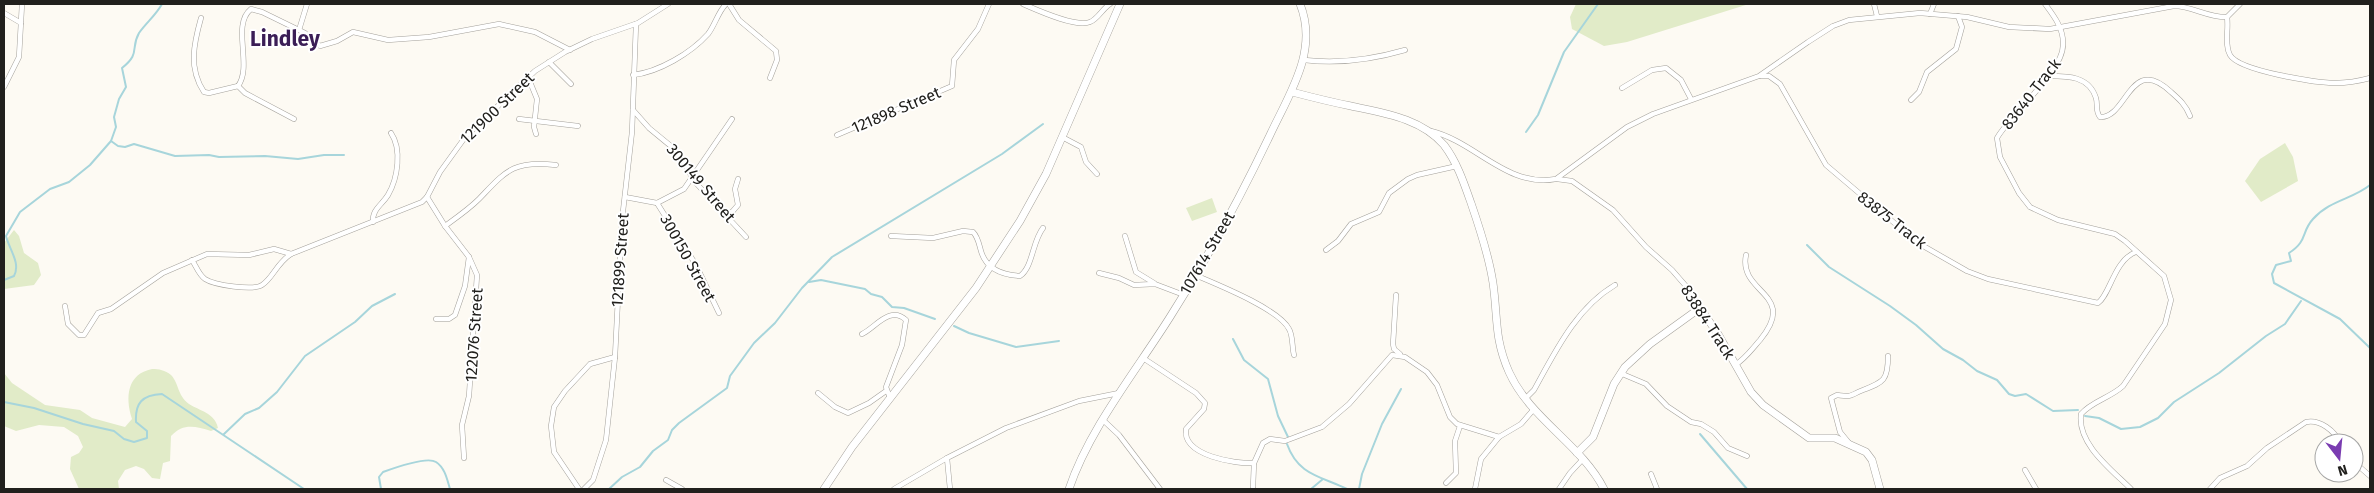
<svg xmlns="http://www.w3.org/2000/svg" width="2374" height="493" viewBox="0 0 2374 493" font-family="'Fira Sans',sans-serif">
<style>
.green{fill:#e1ebc8}
.lines{fill:none;stroke-linecap:round;stroke-linejoin:round}
.stream{stroke:#a7d5db;stroke-width:2}
.street-casing{stroke:#a4a19b;stroke-width:5.5}
.secondary-casing{stroke:#a4a19b;stroke-width:8}
.street{stroke:#fff;stroke-width:4.5}
.secondary{stroke:#fff;stroke-width:7}
.labels{text-anchor:middle;dominant-baseline:central;stroke-width:4;stroke-linejoin:round;paint-order:stroke}
.street-label{font-size:16px;fill:#21201d;stroke:#fff}
.district-label{font-size:21px;font-weight:bold;fill:#3b1e56;stroke:#fff}
</style>
<rect width="100%" height="100%" fill="#fdfaf3"/>
<g class="green">
<path d="M1576 4H1749L1627 42 1604 46 1572 29 1570 17Z"/>
<path d="M2285 143 2293 157 2298 181 2261 202 2245 181 2260 159Z"/>
<path d="M1212 198 1217 212 1192 221 1186 208Z"/>
<path d="M14 230 19 236 24 253 38 263 41 275 34 285 4 289V243Z"/>
<path d="M152 369C159 369 165 370 171 375 179 383 177 395 189 404 200 411 215 413 218 428L211 431C195 426 183 423 171 436L170 461 163 463 160 479 152 478 144 469 136 466 125 470 118 481 119 489H79L70 469 71 457 79 453 83 447 78 436 64 427 39 425 16 431 4 426V373L12 383 45 405 80 410 92 418 125 427 132 419C125 397 127 374 152 369Z"/>
</g>
<g class="lines">
<g class="stream">
<path d="M1526 132 1538 115 1564 52 1598 4"/>
<path d="M111 141 118 146 125 147 134 144 175 156 209 155 219 157 265 156 298 159 324 155H344"/>
<path d="M2370 185C2353 199 2330 200 2313 219 2301 232 2308 241 2289 253L2291 261 2276 265 2272 274 2274 283 2340 319 2370 348"/>
<path d="M1807 245 1829 267 1890 306 1916 325 1943 349 1963 360 1977 371 1997 380 2009 394 2015 396 2026 394 2053 411 2078 410"/>
<path d="M4 280 14 276C21 263 9 249 6 236L20 212 50 189 69 182 90 165 111 141 116 127 114 117 119 99 126 87 122 68C141 53 130 49 139 33 146 23 156 15 162 4"/>
<path d="M809 282 821 280 865 289 871 294 882 297 892 307 904 308 935 319"/>
<path d="M954 326 969 333 1016 347 1059 341"/>
<path d="M1233 339 1244 360 1268 379 1278 416 1288 437"/>
<path d="M4 402 34 408 83 424 114 431 124 439 134 442 147 438V431L136 422C135 403 142 395 162 394L304 489"/>
<path d="M2085 416 2099 418 2121 429 2140 427 2158 418 2174 402 2219 373 2266 336 2285 324 2301 301"/>
<path d="M224 434 245 414 259 408 277 392 305 356 355 322 372 306 395 294"/>
<path d="M1700 434 1747 489"/>
<path d="M1287 444C1298 475 1320 476 1347 489"/>
<path d="M381 489 379 477 383 472C394 468 427 456 436 462 445 468 447 479 450 489"/>
<path d="M609 489 622 477 640 467 653 451 668 440 672 430 679 423 727 388 730 376 754 343 775 323 802 288 832 257 1002 154 1043 124"/>
<path d="M1311 489 1323 479"/>
<path d="M1359 489 1362 474 1382 424 1401 389"/>
</g>
<defs>
<g id="street">
<path d="M729 4 739 20 776 51 777 60 770 78"/>
<path d="M1023 4C1037 10 1076 28 1090 22 1098 19 1103 8 1110 4"/>
<path d="M1874 4 1877 16"/>
<path d="M2045 4C2054 16 2064 29 2063 45 2063 72 2012 112 1997 138L2000 157 2019 193 2030 207 2058 220 2115 234 2125 241 2164 276 2171 300 2165 324 2123 386C2110 398 2092 401 2081 414 2077 444 2112 470 2131 489"/>
<path d="M4 13 21 23"/>
<path d="M1930 14 1934 4"/>
<path d="M2227 17C2229 29 2224 44 2230 55 2239 71 2317 83 2336 83 2347 83 2359 81 2370 78"/>
<path d="M201 18C194 43 188 68 204 92L209 93 238 86"/>
<path d="M299 30 307 4"/>
<path d="M1304 60C1337 64 1374 59 1405 50"/>
<path d="M549 62 571 84"/>
<path d="M633 75C659 72 691 53 708 34 715 25 718 12 726 4"/>
<path d="M1761 76H1769L1780 84 1826 165 1918 243 1967 271 1988 279 2098 303C2110 295 2114 260 2136 252"/>
<path d="M2049 76C2068 76 2089 76 2096 98 2098 105 2095 111 2100 117 2127 119 2130 53 2171 92 2179 99 2186 105 2190 116"/>
<path d="M528 77 537 99 534 127 536 134"/>
<path d="M4 87 19 57 22 4"/>
<path d="M1622 88 1652 70 1666 68 1681 80 1691 99"/>
<path d="M1911 100 1919 92 1927 72 1956 49 1962 27 1958 16"/>
<path d="M633 110 649 128 677 151 695 182 746 237"/>
<path d="M294 119 245 93 238 86C253 66 231 25 251 9L262 12 305 33 320 46 337 41 353 32 388 40 429 37 499 24 535 32 570 50"/>
<path d="M519 119 578 126"/>
<path d="M1431 131C1476 142 1507 188 1556 179L1627 127 1653 114 1759 76 1808 42 1833 26 1849 20 1920 13 1967 17 2009 27 2050 29 2174 6C2192 6 2209 18 2227 17L2240 4"/>
<path d="M837 135 952 86 954 60 978 29 989 4"/>
<path d="M1062 137 1081 147 1086 162 1097 174"/>
<path d="M1557 179 1572 181 1613 210 1646 247 1672 270 1692 293 1700 308"/>
<path d="M427 197 445 226 469 257 477 275 469 396 462 425 464 458"/>
<path d="M625 197 657 203 684 189 732 119"/>
<path d="M657 203 696 265 719 313"/>
<path d="M725 214 732 212 738 205 735 189 738 179"/>
<path d="M373 222C372 209 382 205 388 195 398 178 402 149 391 133"/>
<path d="M445 226C456 218 469 209 479 199 506 171 513 160 556 165"/>
<path d="M891 236 933 238 963 231 973 232C978 237 979 244 981 251 986 269 1003 275 1020 276 1033 267 1032 242 1043 228"/>
<path d="M1125 236 1136 272 1154 283"/>
<path d="M1326 250 1338 241 1351 224 1379 212 1389 193 1408 179 1417 175 1457 166"/>
<path d="M192 260C196 266 199 275 205 279 214 285 253 291 262 285 273 278 276 264 291 254L422 202 427 197 440 172 466 136 535 71 565 52 592 39 638 23 668 4"/>
<path d="M1099 273 1119 278 1134 285 1155 284 1184 295"/>
<path d="M1195 275C1216 284 1279 309 1289 329 1293 335 1292 348 1294 355"/>
<path d="M1396 295 1393 344 1394 349 1400 354"/>
<path d="M65 306 68 324 79 335H84L98 313 111 309 163 273 207 254 249 255 274 249 291 254"/>
<path d="M436 319H449L455 315 465 286 469 257"/>
<path d="M862 334C875 328 890 305 906 320L902 345 886 387 890 398"/>
<path d="M1143 358 1196 393 1205 403 1204 409 1186 429C1182 456 1236 464 1254 463"/>
<path d="M1735 365C1745 359 1752 349 1760 340 1799 293 1738 294 1746 255"/>
<path d="M1620 373 1646 384 1667 406 1691 422 1701 424 1714 432 1728 448 1747 456"/>
<path d="M818 393 835 407 848 413 869 403 886 391"/>
<path d="M1525 399 1534 390C1555 352 1576 308 1615 285"/>
<path d="M1103 420 1119 435 1160 489"/>
<path d="M1849 443 1840 432 1831 398 1837 395C1854 397 1848 396 1863 390 1884 382 1888 380 1888 356"/>
<path d="M2354 462 2370 476"/>
<path d="M2025 470 2036 489"/>
<path d="M1651 474 1657 489"/>
<path d="M666 480 682 489"/>
<path d="M1446 483 1456 473 1455 441 1460 426"/>
<path d="M1253 487 1254 463 1263 443 1270 439 1285 441 1322 427 1349 404 1392 355 1405 357 1427 372 1437 385 1450 417 1457 424 1499 437 1521 424 1534 409"/>
<path d="M579 489 554 452 551 426 554 407 565 391 590 364 615 357"/>
<path d="M584 489 593 480 606 440 615 357 622 220 632 132 636 24"/>
<path d="M894 489 947 458"/>
<path d="M950 489 947 458 1006 428 1079 401 1119 393"/>
<path d="M1475 489 1481 459 1499 437"/>
<path d="M1559 489 1570 473 1583 459"/>
<path d="M2210 489 2220 478 2247 466 2267 448 2306 422C2320 419 2335 431 2340 443"/>
</g>
<g id="secondary">
<path d="M1292 92C1311 97 1331 102 1351 106 1383 113 1421 118 1444 145 1457 162 1464 183 1471 203 1480 229 1489 256 1493 283 1498 318 1494 338 1509 372 1530 419 1581 444 1604 489"/>
<path d="M1577 453 1593 437 1614 384 1625 367 1650 344 1700 308 1718 334 1751 392 1763 405 1809 438H1835L1866 452 1872 460 1880 489"/>
<path d="M824 489 852 447 976 288 1020 221 1046 174 1120 4"/>
<path d="M1069 489C1089 429 1136 371 1170 317 1207 259 1240 198 1270 135 1289 94 1319 51 1300 4"/>
</g>
</defs>
<use href="#street" class="street-casing"/>
<use href="#secondary" class="secondary-casing"/>
<use href="#street" class="street"/>
<use href="#secondary" class="secondary"/>
</g>
<g class="labels">
<g class="street-label">
<text transform="translate(2031 94) rotate(-52)">83640 Track</text>
<text transform="translate(497 108) rotate(-44)">121900 Street</text>
<text transform="translate(896 110) rotate(-23)">121898 Street</text>
<text transform="translate(701 183) rotate(50)">300149 Street</text>
<text transform="translate(1892 220) rotate(38)">83875 Track</text>
<text transform="translate(1207 253) rotate(-60)">107614 Street</text>
<text transform="translate(688 258) rotate(61)">300150 Street</text>
<text transform="translate(620 260) rotate(-86)">121899 Street</text>
<text transform="translate(1708 322) rotate(57)">83884 Track</text>
<text transform="translate(474 335) rotate(-86)">122076 Street</text>
</g>
<g class="district-label">
<text x="285" y="39">Lindley</text>
</g>
</g>
<rect width="2374" height="493" fill="none" stroke="#21201d" stroke-width="10"/>
<g transform="translate(2339 458) rotate(164)"><circle r="24" fill="#ffffff" stroke="#a6a6a5"/>
<path d="M0-4L9 19L0 12L-9 19Z" fill="#7a3cb1"/>
<text y="-8" font-size="14" font-weight="bold" text-anchor="middle" fill="#21201d">N</text>
</g>
</svg>
